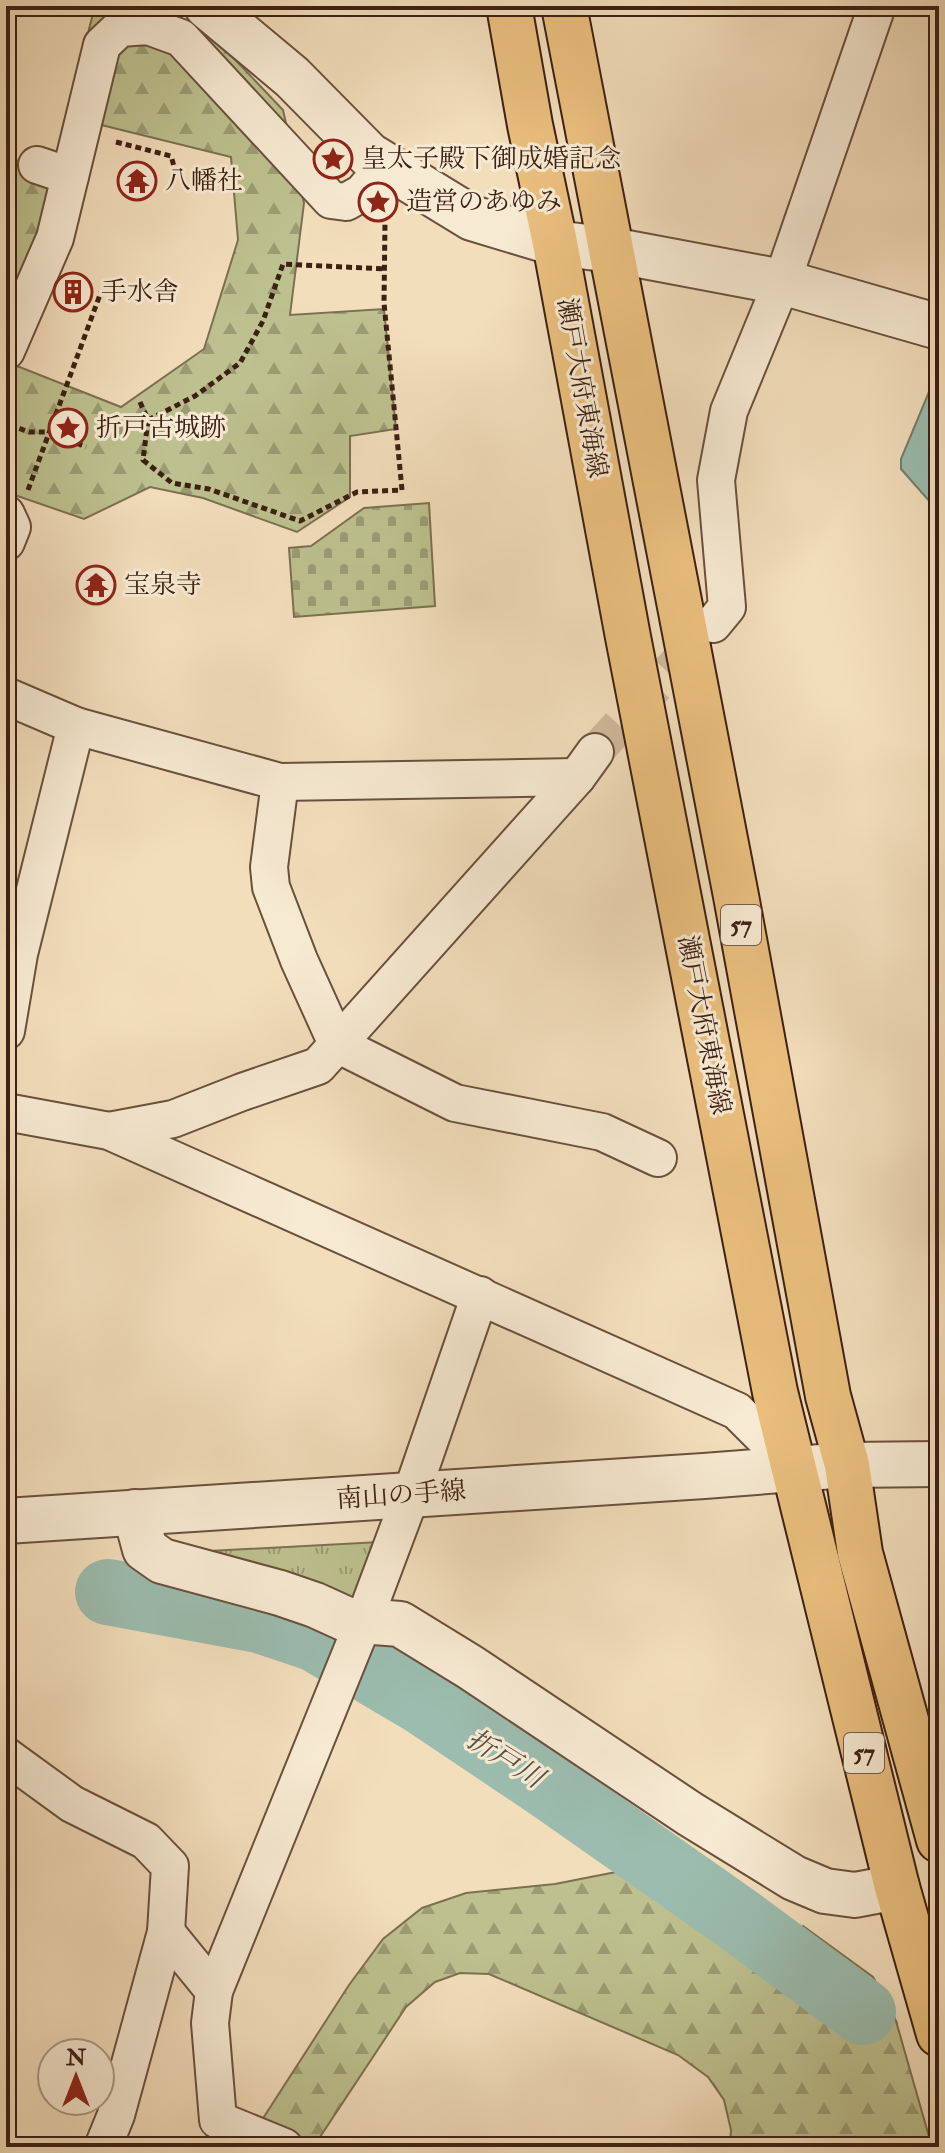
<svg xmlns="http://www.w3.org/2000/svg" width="945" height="2153" viewBox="0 0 945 2153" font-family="'IM FELL Double Pica','Noto Serif JP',serif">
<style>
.grass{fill:url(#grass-tufts);stroke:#7c7051;stroke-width:2}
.forest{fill:url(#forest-firs);stroke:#7c7051;stroke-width:2}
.cemetery{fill:url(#cemetery-stones);stroke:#7c7051;stroke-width:2}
.water{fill:#9bbcae;stroke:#757e70;stroke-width:2}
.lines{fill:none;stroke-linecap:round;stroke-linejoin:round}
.river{stroke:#9bbcae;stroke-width:66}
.minor-tunnel{stroke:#ceb89a;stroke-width:36;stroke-dasharray:36 18;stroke-linecap:butt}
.minor-casing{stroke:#6a503d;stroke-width:40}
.tertiary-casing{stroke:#6a503d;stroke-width:48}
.primary-casing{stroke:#3c2013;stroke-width:48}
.path{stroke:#3c2013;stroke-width:5;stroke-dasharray:6 4;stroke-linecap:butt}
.minor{stroke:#f7ead3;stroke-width:36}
.tertiary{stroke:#f7ead3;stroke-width:44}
.primary{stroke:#eabf7e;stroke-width:44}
.labels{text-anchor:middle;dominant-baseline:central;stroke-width:6;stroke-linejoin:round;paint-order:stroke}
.shield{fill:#f7ead3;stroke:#745d4d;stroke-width:2}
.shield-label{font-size:24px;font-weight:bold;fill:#3c2013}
.poi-label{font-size:26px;fill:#3c2013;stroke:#f7ead3;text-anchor:start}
.street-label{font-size:26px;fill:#3c2013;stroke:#f7ead3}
.water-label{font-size:28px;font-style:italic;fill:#584f42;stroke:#f7ead3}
</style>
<defs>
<pattern id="grass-tufts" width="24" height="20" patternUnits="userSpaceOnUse" patternTransform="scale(2)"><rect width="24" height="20" fill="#bdc18f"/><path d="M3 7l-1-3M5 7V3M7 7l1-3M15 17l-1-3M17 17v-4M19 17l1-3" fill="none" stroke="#9b9c74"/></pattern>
<pattern id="forest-firs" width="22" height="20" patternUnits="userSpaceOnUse" patternTransform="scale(2)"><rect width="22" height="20" fill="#bdc18f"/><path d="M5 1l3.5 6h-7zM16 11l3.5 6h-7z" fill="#9b9c74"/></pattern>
<pattern id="cemetery-stones" width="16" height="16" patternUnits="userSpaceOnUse" patternTransform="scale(2)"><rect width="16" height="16" fill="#bdc18f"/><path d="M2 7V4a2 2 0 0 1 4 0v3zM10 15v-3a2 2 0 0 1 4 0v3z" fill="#9b9c74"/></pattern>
</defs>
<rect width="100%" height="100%" fill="#f3debc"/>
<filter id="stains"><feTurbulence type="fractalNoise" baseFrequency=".0025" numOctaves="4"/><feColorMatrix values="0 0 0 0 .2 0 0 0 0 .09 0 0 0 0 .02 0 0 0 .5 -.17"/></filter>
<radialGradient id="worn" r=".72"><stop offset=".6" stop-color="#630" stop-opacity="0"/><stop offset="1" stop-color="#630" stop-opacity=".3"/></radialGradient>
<g class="grass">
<path d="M379 1542 355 1612 172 1553Z"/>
<path d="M521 1738 575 1774 567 1786 513 1749Z"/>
<path d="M617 1801 664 1834 654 1847 607 1814Z"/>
<path d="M710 1861 759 1896 748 1912 698 1878Z"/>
<path d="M803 1926 873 1977 888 2003 896 2021 788 1941Z"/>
</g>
<g class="forest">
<path d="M95 6H160L167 8 223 47 283 110 304 203 290 315 384 309 396 429 350 436V497L297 532 203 498 150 487 84 519 6 492V377L12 364 121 407 204 349 238 240 231 157 73 118 43 243 6 327V158L53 169Z"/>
<path d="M631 1858 857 2024 873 2005 896 2021 932 2147H730L731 2130 724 2100 708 2077 678 2055 489 1974 460 1973 435 1982 406 2007 316 2143 260 2123 349 1985 383 1939 422 1908 466 1893 555 1884 621 1871Z"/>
</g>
<path class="cemetery" d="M429 503 435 606 294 617 289 548 311 546 364 508Z"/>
<path class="water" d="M939 368V512L901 469V459Z"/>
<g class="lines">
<path class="river" d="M108 1592 259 1620 316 1639 423 1702 554 1790 739 1920 863 2012"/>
<path class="minor-tunnel" d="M595 752 702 636"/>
<defs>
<g id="minor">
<path d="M37 165 70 176"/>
<path d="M6 351 55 238 102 45 120 28 148 26 181 38 331 200 346 202 362 193 386 165"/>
<path d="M6 514 12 527 6 542"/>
<path d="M713 624 727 607 716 480 729 411 782 282 877 6"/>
<path d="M6 696 76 726 280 782 577 777"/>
<path d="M280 782 269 867 271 887 299 960 337 1044 455 1103 602 1132 658 1158"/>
<path d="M6 1031 19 954 76 726"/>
<path d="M6 1112 109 1131 737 1411 795 1469"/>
<path d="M109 1131 173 1119 242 1092 318 1066 577 777 595 752"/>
<path d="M6 1756 72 1804 146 1841 170 1866 166 1932 116 2115 103 2147"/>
<path d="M166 1932 214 1991"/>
<path d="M284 2147 218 2120 210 2023 214 1991 363 1623 411 1495 480 1295"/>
</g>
<g id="tertiary">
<path d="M207 6 292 77 369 155 472 218 555 243 612 250 782 282 939 327"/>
<path d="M135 1512 145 1549 162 1561 280 1593 315 1605 348 1620 400 1624 470 1667 690 1814 794 1878 825 1891 855 1895 897 1887"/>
<path d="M6 1521 704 1476 847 1465 939 1464"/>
</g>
<g id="primary">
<path d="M509 6 530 125 555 243 628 637 775 1392 897 1887 939 2034"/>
<path d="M564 6 736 896 828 1396 847 1465 860 1553 939 1840"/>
</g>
</defs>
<use href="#minor" class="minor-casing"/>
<use href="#tertiary" class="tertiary-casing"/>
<use href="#primary" class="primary-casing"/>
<g class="path">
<path d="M116 142 171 156 176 173"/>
<path d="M140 402 148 420 143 460 172 483 209 489 300 521 357 492 402 490 384 303 385 222"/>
<path d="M148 420 195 396 240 363 263 321 283 264 385 269"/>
<path d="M10 425 29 432H50L86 447"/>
<path d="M28 490 101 292"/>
</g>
<use href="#minor" class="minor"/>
<use href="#tertiary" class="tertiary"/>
<use href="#primary" class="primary"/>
</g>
<defs>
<symbol id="sight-ring" viewBox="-11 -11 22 22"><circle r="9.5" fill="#f7ead3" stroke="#8f2418" stroke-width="1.5"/><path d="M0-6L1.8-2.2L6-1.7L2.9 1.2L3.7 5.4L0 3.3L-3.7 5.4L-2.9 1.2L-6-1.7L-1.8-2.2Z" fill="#8f2418"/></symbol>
<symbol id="temple-ring" viewBox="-11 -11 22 22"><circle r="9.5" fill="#f7ead3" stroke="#8f2418" stroke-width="1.5"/><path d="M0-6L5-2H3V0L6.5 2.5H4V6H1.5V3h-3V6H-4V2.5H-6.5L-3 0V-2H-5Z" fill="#8f2418"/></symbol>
<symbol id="building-ring" viewBox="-11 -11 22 22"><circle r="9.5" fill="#f7ead3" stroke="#8f2418" stroke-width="1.5"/><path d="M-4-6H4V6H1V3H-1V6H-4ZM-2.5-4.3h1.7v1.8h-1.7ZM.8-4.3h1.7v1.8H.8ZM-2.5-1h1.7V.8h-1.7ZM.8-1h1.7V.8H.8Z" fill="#8f2418"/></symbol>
</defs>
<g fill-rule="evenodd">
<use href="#sight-ring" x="311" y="137" width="44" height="44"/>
<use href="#temple-ring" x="115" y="159" width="44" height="44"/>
<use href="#sight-ring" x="356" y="180" width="44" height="44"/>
<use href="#building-ring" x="51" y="270" width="44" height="44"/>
<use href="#sight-ring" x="46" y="406" width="44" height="44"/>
<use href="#temple-ring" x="74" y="563" width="44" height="44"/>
</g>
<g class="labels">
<g class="shield">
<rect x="721" y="905" width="40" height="40" rx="6"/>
<rect x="844" y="1733" width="40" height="40" rx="6"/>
</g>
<g class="shield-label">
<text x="741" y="925">57</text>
<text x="864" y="1753">57</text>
</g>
<g class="poi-label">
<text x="361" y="159">皇太子殿下御成婚記念</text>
<text x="165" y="181">八幡社</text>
<text x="406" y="202">造営のあゆみ</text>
<text x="101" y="292">手水舎</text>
<text x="96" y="428">折戸古城跡</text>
<text x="124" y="585">宝泉寺</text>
</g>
<g class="street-label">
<text transform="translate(582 388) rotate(80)">瀬戸大府東海線</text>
<text transform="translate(704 1025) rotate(79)">瀬戸大府東海線</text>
<text transform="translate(401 1495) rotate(-4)">南山の手線</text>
</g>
<g class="water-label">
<text transform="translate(505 1759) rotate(32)">折戸川</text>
</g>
</g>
<rect width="945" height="2153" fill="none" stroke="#f3debc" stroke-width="32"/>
<rect x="8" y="8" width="929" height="2137" fill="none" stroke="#3c2013" stroke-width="4"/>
<rect x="16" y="16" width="913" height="2121" fill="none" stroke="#3c2013" stroke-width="2"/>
<g transform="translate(76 2077)"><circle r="38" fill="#f7ead3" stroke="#ac9986" stroke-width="2"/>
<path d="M0-6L14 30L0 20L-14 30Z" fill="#8f2418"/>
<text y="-12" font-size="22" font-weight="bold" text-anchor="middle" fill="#3c2013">N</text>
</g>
<rect width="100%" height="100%" filter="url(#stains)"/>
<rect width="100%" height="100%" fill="url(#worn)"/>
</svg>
